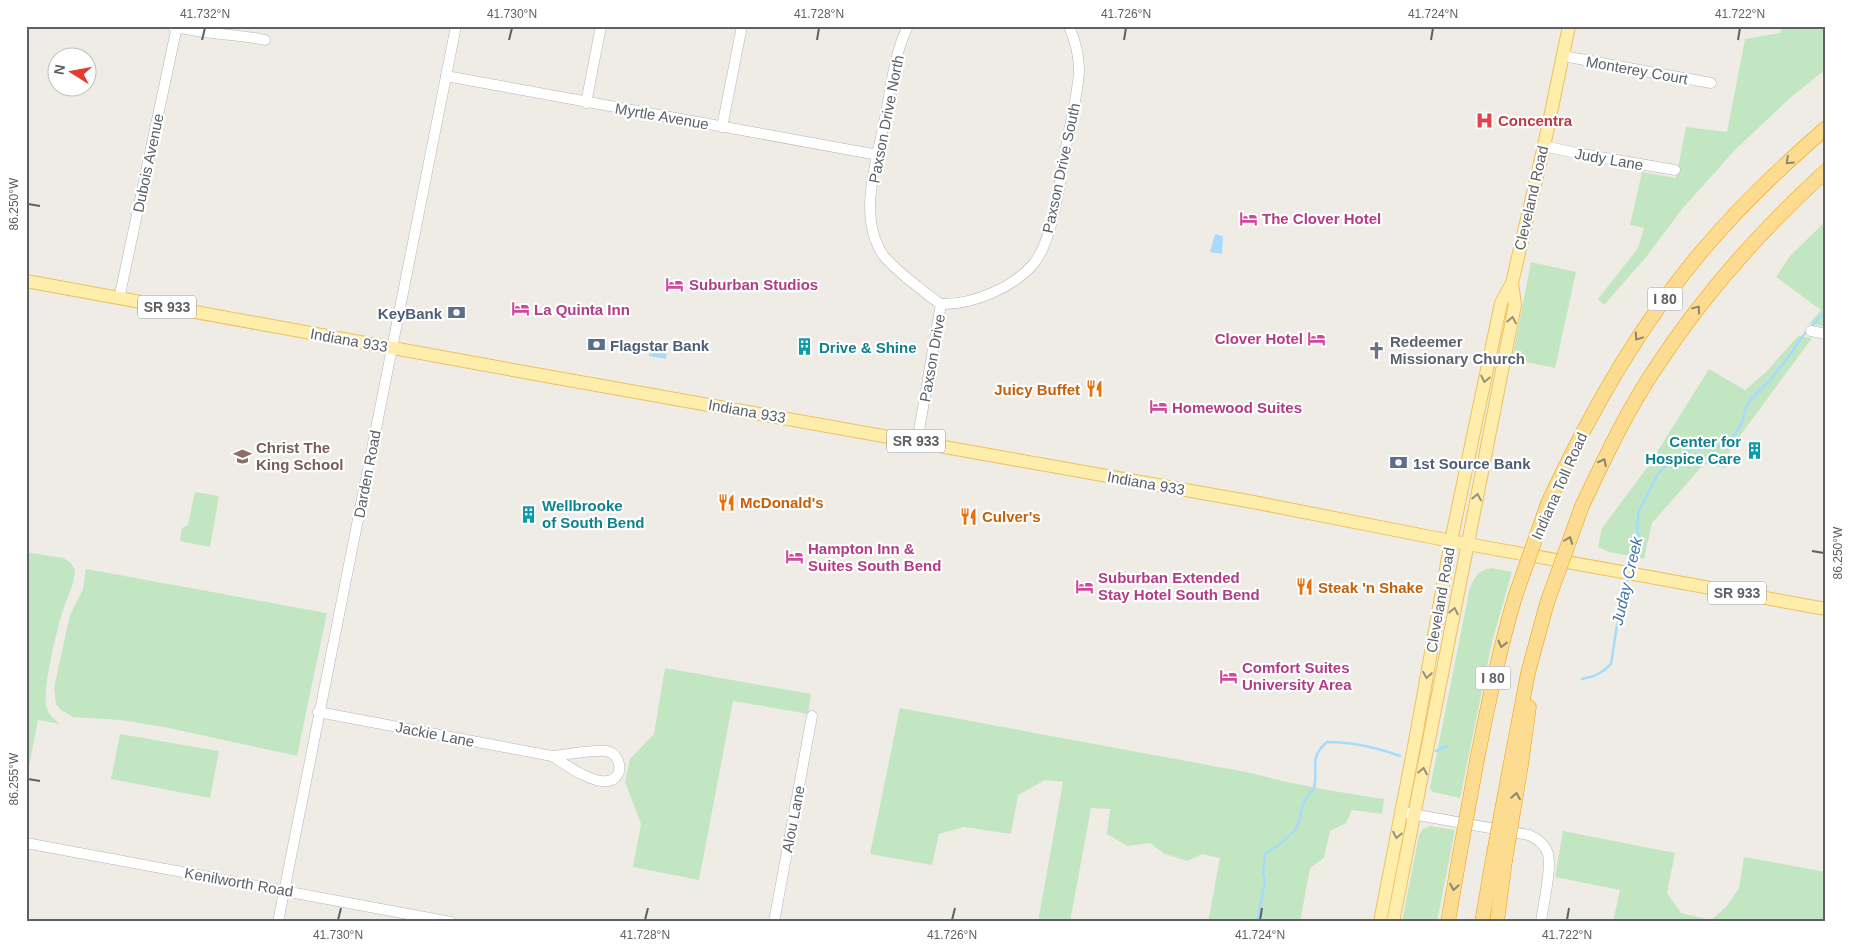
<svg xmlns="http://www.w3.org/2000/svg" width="1852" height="948" viewBox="0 0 1852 948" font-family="Arial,sans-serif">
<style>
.green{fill:#c3e6c2}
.water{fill:#a6dbfe}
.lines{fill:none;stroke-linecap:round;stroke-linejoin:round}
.stream{stroke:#a6dbfe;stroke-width:2.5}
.minor-casing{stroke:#b2b6ba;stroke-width:11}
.major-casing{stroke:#efc15e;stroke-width:14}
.highway-casing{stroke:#f09d04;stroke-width:15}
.minor{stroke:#fff;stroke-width:10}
.major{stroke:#feedab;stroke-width:12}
.highway{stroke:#fbdc90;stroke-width:14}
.highway-bridge-casing{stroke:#f09d04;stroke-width:15;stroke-linecap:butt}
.highway-bridge{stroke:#fbdc90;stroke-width:14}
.oneway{stroke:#8c8672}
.oneway2{stroke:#95927e}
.ticks{fill:none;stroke:#5d6165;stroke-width:2}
.labels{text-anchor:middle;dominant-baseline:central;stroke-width:4.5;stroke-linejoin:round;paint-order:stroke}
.shield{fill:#fff;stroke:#8e9093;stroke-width:1}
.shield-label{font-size:14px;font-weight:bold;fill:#5d6165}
.street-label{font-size:15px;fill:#5d6165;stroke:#fff}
.health-label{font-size:15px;font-weight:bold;fill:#be3a42;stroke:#fff;text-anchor:start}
.hotel-label{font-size:15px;font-weight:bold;fill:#b23c85;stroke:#fff;text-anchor:start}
.service-label{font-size:15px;font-weight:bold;fill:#4e5e75;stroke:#fff;text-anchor:start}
.worship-label{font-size:15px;font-weight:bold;fill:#5b616d;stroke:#fff;text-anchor:start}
.culture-label{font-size:15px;font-weight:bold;fill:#0d838f;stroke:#fff;text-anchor:start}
.food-label{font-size:15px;font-weight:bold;fill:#c56008;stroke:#fff;text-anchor:start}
.education-label{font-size:15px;font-weight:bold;fill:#785e54;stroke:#fff;text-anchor:start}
.water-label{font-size:16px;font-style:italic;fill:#4076a7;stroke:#fff}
.neatline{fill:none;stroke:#5d6165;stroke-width:2}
.ticks-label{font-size:12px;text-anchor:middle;fill:#5d6165}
</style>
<rect width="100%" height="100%" fill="#efece5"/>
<g class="green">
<path d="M1782 26H1826V69L1790 98 1735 150 1683 208 1646 257 1604 305 1598 299 1638 248 1644 228 1630 225 1642 172 1676 178 1686 127 1727 132 1745 39 1780 33Z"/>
<path d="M1826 221V327L1809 324 1821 310 1776 277 1790 256Z"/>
<path d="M1531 262 1576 272 1555 368 1512 359Z"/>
<path d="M1798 336 1812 338 1731 448 1726 468 1704 464 1652 523 1644 559 1610 552 1598 547 1602 528 1649 465 1709 369 1745 390 1766 372Z"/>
<path d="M195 492 219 496 210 547 180 541 182 528 188 525Z"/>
<path d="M26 552 63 558 70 562 75 570C74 585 68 596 63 610 57 630 41 692 47 709 49 715 55 720 60 724L38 720 26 782Z"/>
<path d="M1492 568 1512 572 1492 642 1460 798 1433 792 1430 788 1469 592C1474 578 1476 571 1492 568Z"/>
<path d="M86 569 327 613 297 756 164 727 121 720 73 717 61 710 56 704 54 688 70 615 83 589Z"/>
<path d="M665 668 811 694 808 714 733 701 699 880 633 867 641 824 625 782 630 759 654 734Z"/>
<path d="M900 708 1251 773C1295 785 1339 792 1384 799L1382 814 1352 810 1346 823 1330 831 1324 858 1310 868 1300 922H1208L1220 858 1202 854 1187 861 1165 854 1150 843 1127 846 1107 834 1110 809 1091 808 1070 922H1038L1063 782 1045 780 1018 795 1011 834 964 827 939 834 932 865 870 854Z"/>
<path d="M120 734 219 751 210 798 111 779Z"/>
<path d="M1430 826 1455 830 1437 922H1402L1419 835 1423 829Z"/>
<path d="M1563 831 1675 853 1667 893 1681 913 1711 920 1726 907 1739 888 1744 857 1826 872V922H1613L1620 890 1555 877Z"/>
</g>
<g class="water">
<path d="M1215 234 1223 236 1222 254 1210 252Z"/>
<path d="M651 347 667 350 666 359 649 356Z"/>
</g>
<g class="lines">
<g class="stream">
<path d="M1630 569 1634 550 1639 542 1637 526 1639 511 1659 472 1675 458 1691 449H1707L1728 444 1741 425 1747 404 1752 398 1770 380 1790 355 1801 338 1826 311"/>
<path d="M1582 679 1594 676 1603 671 1611 664 1617 625 1621 616 1628 577"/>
<path d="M1436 751 1447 746"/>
<path d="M1257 922 1265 881 1263 874 1265 854C1277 846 1297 834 1300 819 1301 813 1301 807 1305 800 1307 796 1312 793 1314 788 1319 768 1308 758 1327 742 1351 742 1378 748 1400 756"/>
</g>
<defs>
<g id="minor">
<path d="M172 26C203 35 235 33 265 40"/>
<path d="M908 26C894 54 891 88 885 118 877 161 857 216 883 255 890 264 899 271 908 279 919 287 929 297 941 304"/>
<path d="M1563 56 1711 83"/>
<path d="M446 76 878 155"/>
<path d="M586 103 601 26"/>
<path d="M722 127 742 26"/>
<path d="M1544 146 1576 153 1675 170"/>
<path d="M119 299 177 26"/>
<path d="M941 304C973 305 1015 287 1035 262 1055 234 1060 176 1067 142 1071 118 1078 94 1079 70 1079 55 1075 40 1069 26"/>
<path d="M1811 331 1826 334"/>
<path d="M917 442 941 304"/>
<path d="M318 712 552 756C565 764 592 784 608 781 624 779 623 754 606 751 595 749 565 755 552 756"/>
<path d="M1401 812 1529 835C1538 839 1545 844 1548 854 1552 869 1543 905 1541 922"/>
<path d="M26 843 451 922"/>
<path d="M278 922 456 26"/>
<path d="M774 922 812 716"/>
</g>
<g id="major">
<path d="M26 281 535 374 1253 502 1451 541 1826 609"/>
<path d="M1380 922 1416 736 1451 541 1501 303 1512 283 1544 146 1569 26"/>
<path d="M1393 922 1515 305 1512 283"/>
</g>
<g id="highway">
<path d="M1548 503C1589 414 1638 327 1702 251 1739 207 1782 166 1826 128"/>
<path d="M1582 506C1604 460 1626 412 1655 369 1703 295 1761 230 1826 171"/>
<path d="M1477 760C1488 705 1499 651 1515 597"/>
<path d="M1521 765 1529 707"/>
<path d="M1510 767 1528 673 1547 603"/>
<path d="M1448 922 1460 853"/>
<path d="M1482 922 1493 858"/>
<path d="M1497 922 1505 861"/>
</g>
</defs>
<use href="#minor" class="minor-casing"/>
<use href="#major" class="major-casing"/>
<use href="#highway" class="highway-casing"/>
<use href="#minor" class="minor"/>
<use href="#major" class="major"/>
<use href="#highway" class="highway"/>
<defs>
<g id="highway-bridge">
<path d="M1515 597 1548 503"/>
<path d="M1547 603 1582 506"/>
<path d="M1460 853 1477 760"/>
<path d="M1493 858 1510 767"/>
<path d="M1505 861 1521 765"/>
</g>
</defs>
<use href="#highway-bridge" class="highway-bridge-casing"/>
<use href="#highway-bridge" class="highway-bridge"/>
</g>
<defs><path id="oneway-chevron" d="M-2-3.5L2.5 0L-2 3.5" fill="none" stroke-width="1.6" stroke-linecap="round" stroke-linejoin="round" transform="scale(1.25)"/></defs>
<g class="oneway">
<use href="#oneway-chevron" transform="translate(1789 161) rotate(137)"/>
<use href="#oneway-chevron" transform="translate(1697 309) rotate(-53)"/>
<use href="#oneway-chevron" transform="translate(1638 337) rotate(124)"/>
<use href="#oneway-chevron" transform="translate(1603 462) rotate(-63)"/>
<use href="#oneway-chevron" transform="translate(1569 540) rotate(-69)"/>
<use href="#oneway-chevron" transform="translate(1502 644) rotate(104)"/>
<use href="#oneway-chevron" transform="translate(1516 796) rotate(-81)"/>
<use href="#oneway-chevron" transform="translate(1454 887) rotate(100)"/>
</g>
<g class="oneway2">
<use href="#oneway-chevron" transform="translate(1512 320) rotate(-79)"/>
<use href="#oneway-chevron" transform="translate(1485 379) rotate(102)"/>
<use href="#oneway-chevron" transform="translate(1477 497) rotate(-79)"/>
<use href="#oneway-chevron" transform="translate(1454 611) rotate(-79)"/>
<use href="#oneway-chevron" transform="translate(1427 675) rotate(99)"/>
<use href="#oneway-chevron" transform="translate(1423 771) rotate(-79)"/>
<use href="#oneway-chevron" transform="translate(1397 835) rotate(101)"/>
</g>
<path class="ticks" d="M202 40 205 28M509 40 512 28M817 40 819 28M1124 40 1126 28M1431 40 1433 28M1738 40 1740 28M28 204 40 206M1812 551 1824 553M28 779 40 781M338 920 341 908M645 920 648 908M952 920 955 908M1260 920 1262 908M1567 920 1569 908"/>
<defs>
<symbol id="hospital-bare" viewBox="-9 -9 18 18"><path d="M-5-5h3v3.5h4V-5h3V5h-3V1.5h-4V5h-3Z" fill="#e0444e" stroke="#fff" stroke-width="2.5" paint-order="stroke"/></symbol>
<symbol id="hotel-bare" viewBox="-9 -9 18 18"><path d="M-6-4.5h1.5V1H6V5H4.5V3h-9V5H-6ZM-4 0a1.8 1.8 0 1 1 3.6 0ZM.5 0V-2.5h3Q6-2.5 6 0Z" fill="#d1479c" stroke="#fff" stroke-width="2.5" paint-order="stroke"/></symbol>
<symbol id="bank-bare" viewBox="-9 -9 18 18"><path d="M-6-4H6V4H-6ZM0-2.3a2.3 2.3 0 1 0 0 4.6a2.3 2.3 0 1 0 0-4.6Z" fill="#5c6f8a" stroke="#fff" stroke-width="2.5" paint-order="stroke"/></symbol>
<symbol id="building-bare" viewBox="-9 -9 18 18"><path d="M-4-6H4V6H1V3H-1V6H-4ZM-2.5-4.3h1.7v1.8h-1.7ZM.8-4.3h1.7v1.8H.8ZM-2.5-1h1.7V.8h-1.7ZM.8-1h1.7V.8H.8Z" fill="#0f9aa8" stroke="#fff" stroke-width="2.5" paint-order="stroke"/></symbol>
<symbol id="church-bare" viewBox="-9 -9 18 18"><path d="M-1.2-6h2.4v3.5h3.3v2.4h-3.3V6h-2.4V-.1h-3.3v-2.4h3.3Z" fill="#6b7280" stroke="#fff" stroke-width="2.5" paint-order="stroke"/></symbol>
<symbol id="restaurant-bare" viewBox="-9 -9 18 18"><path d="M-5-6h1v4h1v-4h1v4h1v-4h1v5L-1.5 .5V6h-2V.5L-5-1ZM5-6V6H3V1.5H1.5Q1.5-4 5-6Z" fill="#e8710a" stroke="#fff" stroke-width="2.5" paint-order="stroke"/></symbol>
<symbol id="school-bare" viewBox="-9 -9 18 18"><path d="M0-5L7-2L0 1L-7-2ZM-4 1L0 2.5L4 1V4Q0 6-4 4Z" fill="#8d6e63" stroke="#fff" stroke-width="2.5" paint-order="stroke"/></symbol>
</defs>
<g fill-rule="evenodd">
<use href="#hospital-bare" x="1472" y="108" width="25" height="25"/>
<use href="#hotel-bare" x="1236" y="206" width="25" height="25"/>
<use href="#hotel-bare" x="662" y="272" width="25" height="25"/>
<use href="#hotel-bare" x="508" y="296" width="25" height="25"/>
<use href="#bank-bare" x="444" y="300" width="25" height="25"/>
<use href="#hotel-bare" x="1304" y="326" width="25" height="25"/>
<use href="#bank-bare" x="584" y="332" width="25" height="25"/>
<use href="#building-bare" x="792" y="334" width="25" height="25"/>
<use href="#church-bare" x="1364" y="338" width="25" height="25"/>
<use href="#restaurant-bare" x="1082" y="376" width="25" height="25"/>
<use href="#hotel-bare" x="1146" y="394" width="25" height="25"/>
<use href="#building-bare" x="1742" y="438" width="25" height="25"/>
<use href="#school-bare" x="230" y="444" width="25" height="25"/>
<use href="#bank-bare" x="1386" y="450" width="25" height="25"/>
<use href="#restaurant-bare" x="714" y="490" width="25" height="25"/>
<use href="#building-bare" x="516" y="502" width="25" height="25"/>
<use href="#restaurant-bare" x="956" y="504" width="25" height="25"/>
<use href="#hotel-bare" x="782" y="544" width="25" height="25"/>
<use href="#hotel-bare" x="1072" y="574" width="25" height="25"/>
<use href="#restaurant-bare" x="1292" y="574" width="25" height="25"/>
<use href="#hotel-bare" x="1216" y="664" width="25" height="25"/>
</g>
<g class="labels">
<g class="shield">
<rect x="1647.5" y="287.5" width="35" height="23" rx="4"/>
<rect x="138" y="295.5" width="58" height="23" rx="4"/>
<rect x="887" y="429.5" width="58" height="23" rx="4"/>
<rect x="1708" y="581.5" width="58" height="23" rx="4"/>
<rect x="1475.5" y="666.5" width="35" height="23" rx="4"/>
</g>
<g class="shield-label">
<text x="1665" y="299">I 80</text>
<text x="167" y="307">SR 933</text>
<text x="916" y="441">SR 933</text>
<text x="1737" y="593">SR 933</text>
<text x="1493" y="678">I 80</text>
</g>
<g class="street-label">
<text transform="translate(1637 70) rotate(10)">Monterey Court</text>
<text transform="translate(662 116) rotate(10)">Myrtle Avenue</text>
<text transform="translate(886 119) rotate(-79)">Paxson Drive North</text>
<text transform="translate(1609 159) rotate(10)">Judy Lane</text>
<text transform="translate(148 163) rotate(-78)">Dubois Avenue</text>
<text transform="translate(1061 168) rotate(-78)">Paxson Drive South</text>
<text transform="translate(1531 198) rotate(-77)">Cleveland Road</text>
<text transform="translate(349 340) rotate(10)">Indiana 933</text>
<text transform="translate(932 358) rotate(-80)">Paxson Drive</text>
<text transform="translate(747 411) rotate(10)">Indiana 933</text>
<text transform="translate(367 474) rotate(-79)">Darden Road</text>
<text transform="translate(1146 483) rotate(10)">Indiana 933</text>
<text transform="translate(1559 486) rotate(-66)">Indiana Toll Road</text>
<text transform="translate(1440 600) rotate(-80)">Cleveland Road</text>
<text transform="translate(435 734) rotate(11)">Jackie Lane</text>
<text transform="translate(793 819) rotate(-79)">Alou Lane</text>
<text transform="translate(239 882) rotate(10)">Kenilworth Road</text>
</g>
<g class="health-label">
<text x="1498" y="120">Concentra</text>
</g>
<g class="hotel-label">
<text x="1262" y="218">The Clover Hotel</text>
<text x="689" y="284">Suburban Studios</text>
<text x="534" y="309">La Quinta Inn</text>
<text x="1303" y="338" text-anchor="end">Clover Hotel</text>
<text x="1172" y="407">Homewood Suites</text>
<text x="808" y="548">Hampton Inn &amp;<tspan x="808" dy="17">Suites South Bend</tspan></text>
<text x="1098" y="577">Suburban Extended<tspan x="1098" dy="17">Stay Hotel South Bend</tspan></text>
<text x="1242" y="667">Comfort Suites<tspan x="1242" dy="17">University Area</tspan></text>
</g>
<g class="service-label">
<text x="442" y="313" text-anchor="end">KeyBank</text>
<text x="610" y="345">Flagstar Bank</text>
<text x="1413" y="463">1st Source Bank</text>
</g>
<g class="worship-label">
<text x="1390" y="341">Redeemer<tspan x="1390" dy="17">Missionary Church</tspan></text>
</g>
<g class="culture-label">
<text x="819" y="347">Drive &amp; Shine</text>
<text x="1741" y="441" text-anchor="end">Center for<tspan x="1741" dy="17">Hospice Care</tspan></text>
<text x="542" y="505">Wellbrooke<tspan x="542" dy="17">of South Bend</tspan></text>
</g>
<g class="food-label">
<text x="1080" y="389" text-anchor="end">Juicy Buffet</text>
<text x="740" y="502">McDonald's</text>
<text x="982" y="516">Culver's</text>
<text x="1318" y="587">Steak 'n Shake</text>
</g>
<g class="education-label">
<text x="256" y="447">Christ The<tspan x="256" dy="17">King School</tspan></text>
</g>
<g class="water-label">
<text transform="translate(1627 581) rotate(-77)">Juday Creek</text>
</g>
</g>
<rect width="1852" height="948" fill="none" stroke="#ffffff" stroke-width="55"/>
<g transform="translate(72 72) rotate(281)"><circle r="24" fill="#ffffff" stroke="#bec0c1"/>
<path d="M0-4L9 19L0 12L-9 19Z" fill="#e73a33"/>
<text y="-8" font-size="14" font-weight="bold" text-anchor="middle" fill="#5d6165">N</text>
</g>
<rect x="28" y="28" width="1796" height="892" class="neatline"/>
<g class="ticks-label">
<text x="205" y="18">41.732°N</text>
<text x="512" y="18">41.730°N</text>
<text x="819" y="18">41.728°N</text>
<text x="1126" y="18">41.726°N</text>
<text x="1433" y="18">41.724°N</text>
<text x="1740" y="18">41.722°N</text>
<text transform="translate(14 204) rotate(-90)" y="4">86.250°W</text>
<text transform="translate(1838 553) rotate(-90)" y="4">86.250°W</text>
<text transform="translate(14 779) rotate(-90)" y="4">86.255°W</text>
<text x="338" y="939">41.730°N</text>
<text x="645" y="939">41.728°N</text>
<text x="952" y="939">41.726°N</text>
<text x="1260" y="939">41.724°N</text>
<text x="1567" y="939">41.722°N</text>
</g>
</svg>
